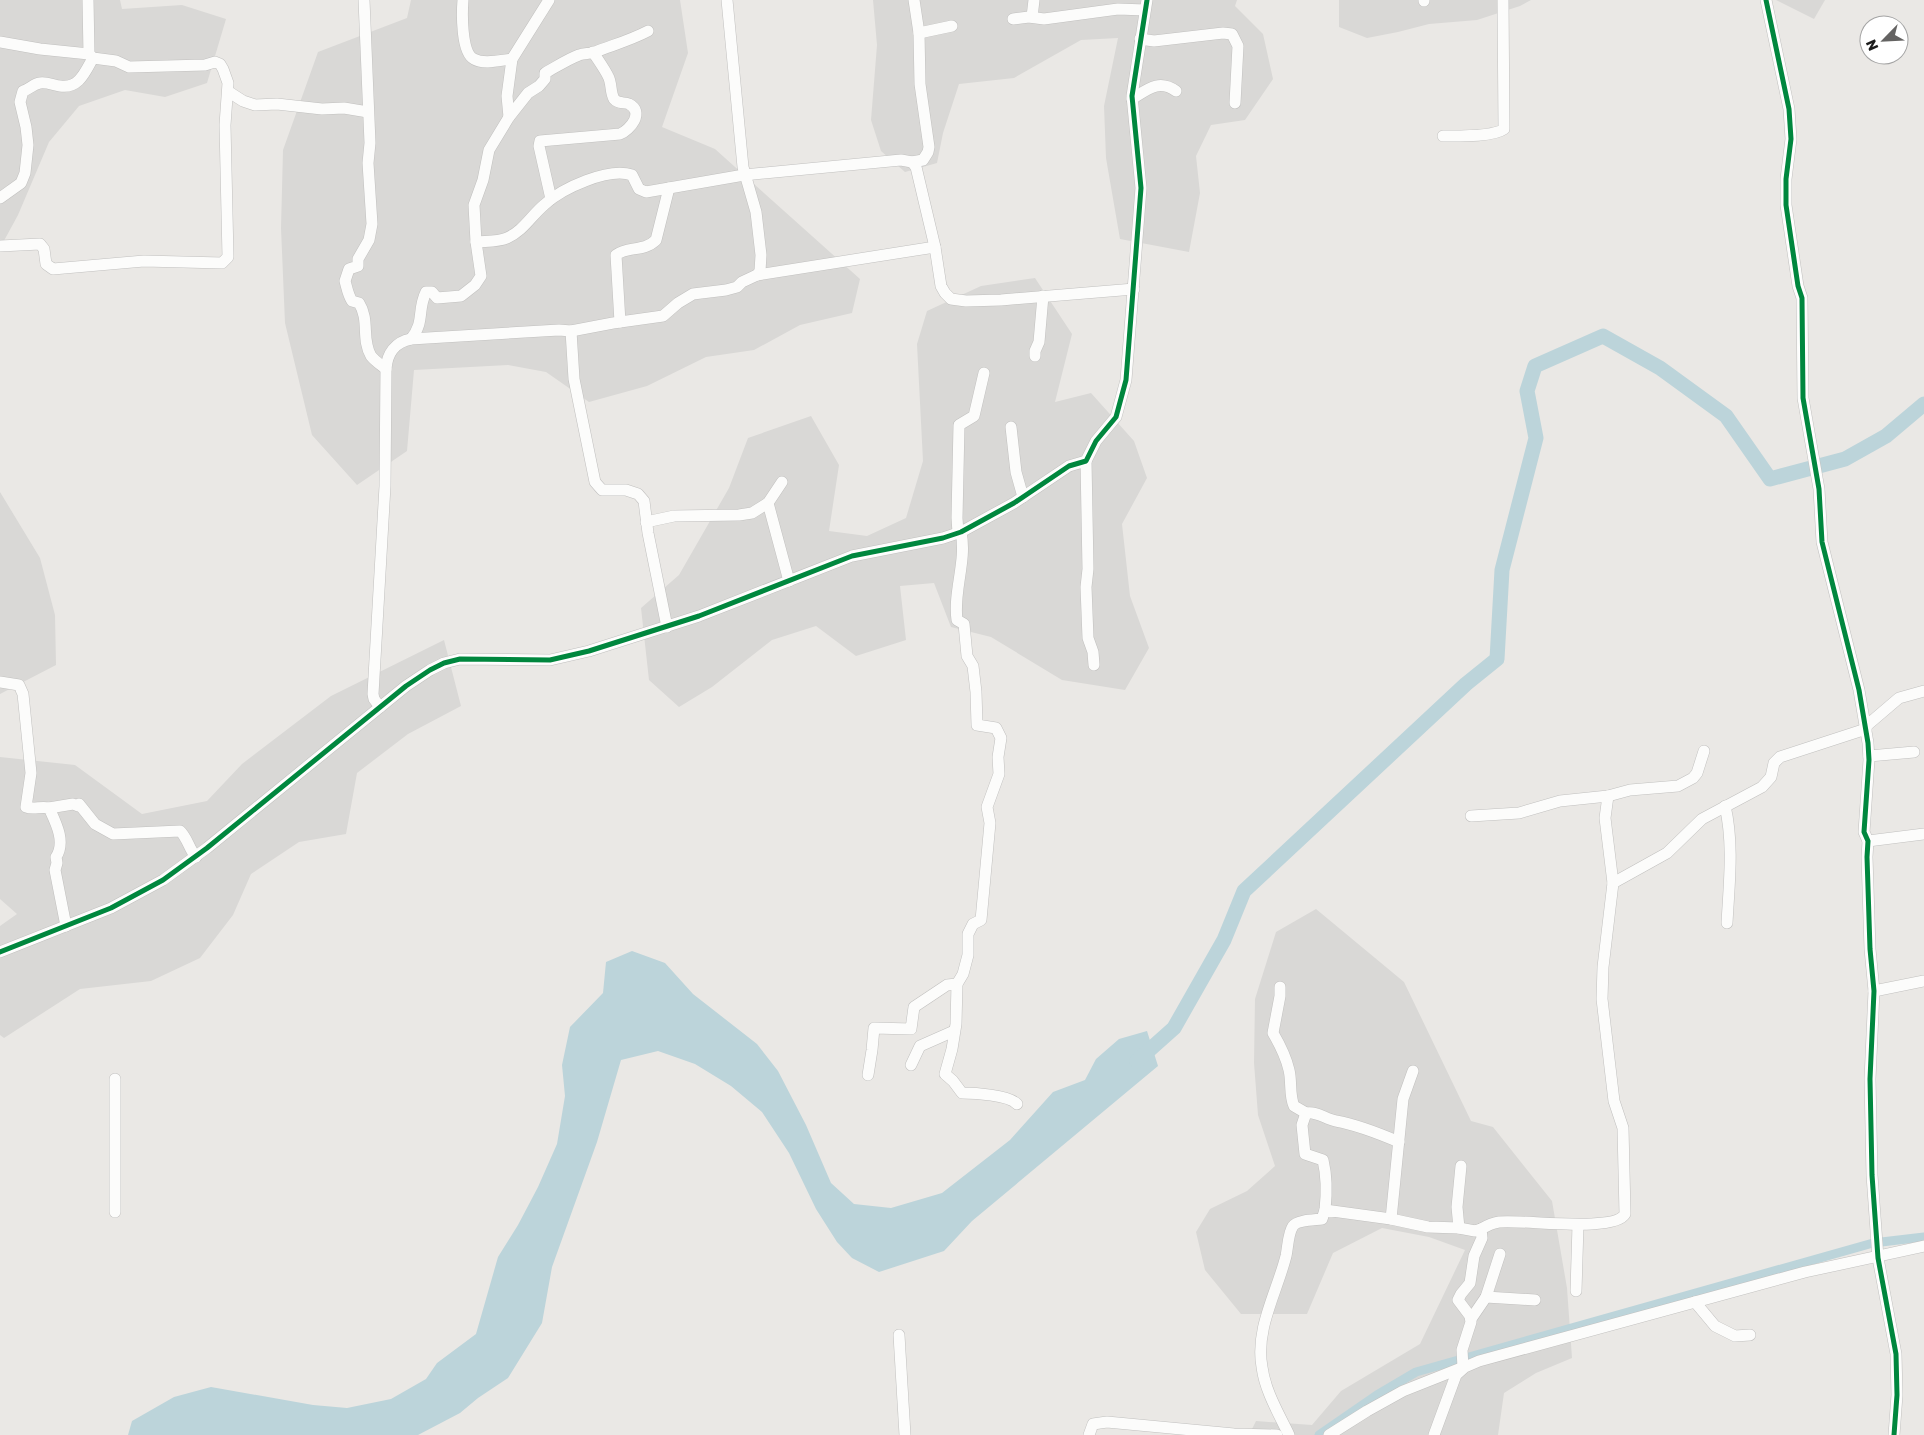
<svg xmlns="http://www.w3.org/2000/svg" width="1924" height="1435" viewBox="0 0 1924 1435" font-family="'Golos Text',sans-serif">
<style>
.residential{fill:#d9d8d6}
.water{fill:#bcd4da}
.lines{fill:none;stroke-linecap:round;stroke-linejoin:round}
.canal{stroke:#bcd4da;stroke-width:9}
.river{stroke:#bcd4da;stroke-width:15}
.minor-casing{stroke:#c1c0bf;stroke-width:12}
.minor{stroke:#fcfcfb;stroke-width:11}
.cycleway-casing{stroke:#fff;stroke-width:8}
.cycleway{stroke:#00873e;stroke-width:5}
</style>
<rect width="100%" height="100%" fill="#eae8e5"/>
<g class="residential">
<path d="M0 0H120L122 9 182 5 226 19 207 83 165 97 125 90 79 106 49 142 18 215 0 248Z"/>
<path d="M411 0H680L688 53 662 127 715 149 860 279 852 313 800 325 754 350 706 357 647 386 589 402 546 372 508 365 414 370 407 451 357 485 312 435 285 323 281 228 283 150 318 52 407 18Z"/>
<path d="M873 0H1237L1235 6 1263 34 1273 79 1245 120 1211 125 1196 156 1200 193 1189 252 1120 239 1106 158 1104 106 1118 38 1081 40 1014 78 959 84 943 133 937 163 905 172 881 151 871 120 877 45Z"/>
<path d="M1339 0H1531L1520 6 1477 20 1429 24 1398 32 1367 38 1339 27Z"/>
<path d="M1776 0H1825L1814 19Z"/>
<path d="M1035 278 1072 334 1055 402 1091 393 1134 441 1147 478 1122 524 1130 596 1149 648 1125 690 1062 680 991 637 951 627 934 583 900 586 906 640 856 656 816 626 772 640 712 687 679 707 649 680 641 608 679 575 729 488 748 438 811 416 839 465 829 531 867 536 906 518 923 461 917 344 927 311 981 286Z"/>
<path d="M0 489V492L40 558 55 615 56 665 0 694Z"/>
<path d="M444 640 461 706 408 734 357 773 346 834 299 842 251 874 233 915 200 958 151 981 80 989 4 1038 0 1035V926L17 914 0 899V757L75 765 142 814 207 801 242 764 331 696Z"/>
<path d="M1316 909 1404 982 1471 1121 1493 1127 1552 1201 1567 1288 1572 1358 1536 1373 1504 1393 1498 1435H1249L1256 1421 1312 1425 1341 1391 1420 1344 1465 1250 1429 1237 1382 1228 1333 1253 1307 1314H1241L1205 1270 1196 1232 1210 1209 1247 1191 1275 1166 1258 1115 1254 1063 1255 999 1276 932Z"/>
</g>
<path class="water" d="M632 951 665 963 693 994 757 1044 778 1071 806 1125 831 1183 854 1204 891 1208 942 1193 1010 1140 1053 1092 1085 1080 1096 1059 1119 1039 1147 1031 1158 1066 972 1221 944 1251 879 1272 852 1258 837 1242 816 1209 789 1153 762 1112 731 1086 695 1064 658 1051 621 1060 597 1142 552 1267 542 1323 508 1378 478 1398 460 1413 418 1435H128L132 1421 174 1397 211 1387 313 1405 347 1408 391 1399 426 1379 437 1363 476 1334 498 1257 518 1225 538 1187 557 1144 565 1096 562 1065 570 1027 603 993 606 962Z"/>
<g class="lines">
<path class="canal" d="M1319 1435 1377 1395 1416 1372 1873 1243 1924 1237"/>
<path class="river" d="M1137 1061 1174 1028 1224 940 1244 891 1466 684 1497 659 1502 570 1536 438 1527 391 1535 366 1603 336 1660 368 1726 416 1770 479 1845 459 1886 436 1924 404"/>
<defs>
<g id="minor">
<path d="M364 0 370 143 368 163 372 224 369 240 358 259V266L349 269 345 281C347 288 348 295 352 301L359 303C370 320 361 339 371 356 375 361 381 365 386 369"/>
<path d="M463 0C462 12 461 53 474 59 484 65 501 60 512 59"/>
<path d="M1424 0V1"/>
<path d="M1766 0 1789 109 1791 139 1786 179V205L1798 286 1802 298 1803 398 1819 489 1822 542 1859 690 1868 743 1869 760 1864 832 1868 841 1867 857 1870 949 1874 991 1870 1079 1872 1175 1878 1258 1896 1354 1897 1395 1894 1435"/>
<path d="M1032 17 1034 0"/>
<path d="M1013 19 1029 17 1044 19 1118 9 1145 10"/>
<path d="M919 33 952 26"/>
<path d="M1140 39 1154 41 1223 33 1232 34 1238 46 1235 103"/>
<path d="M0 42 40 49 89 54"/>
<path d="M229 92 243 101 255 105 277 104 322 109 344 108 368 112"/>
<path d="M1132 99C1148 89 1159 79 1176 91"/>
<path d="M509 117 507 96 512 59 549 0"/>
<path d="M1443 136C1458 136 1493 137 1504 129L1503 0"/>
<path d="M912 162 923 160 928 152 929 147 920 84 919 33 914 0"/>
<path d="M0 198 21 183 25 173 28 145 26 127 20 102 23 91C30 89 33 84 40 83 47 82 53 85 60 86 79 89 85 72 93 58"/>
<path d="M551 199 539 146 540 141 620 134C630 130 645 112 629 104 624 102 618 104 614 99 610 92 612 83 608 76 604 68 598 60 593 52"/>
<path d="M476 242C486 241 498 242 507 238 523 231 531 216 544 205 562 188 609 167 632 175L639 189 646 192 744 175 901 160 912 162 916 167 935 247 941 286 945 293 951 299 966 301 1001 300 1134 289"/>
<path d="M0 246 40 244 44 249 46 264 53 269 144 261 222 263 228 257 225 125 228 83 223 69 220 64 215 62 205 65 129 67 116 61 93 58 89 54 88 0"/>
<path d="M757 275 935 247"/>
<path d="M620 322 616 255C627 246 644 252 656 240L669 188"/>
<path d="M571 331 574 379 595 482 602 490H626L638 494 644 501 648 533 667 627"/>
<path d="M411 339C425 322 417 310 426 292H432L437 298 461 296 475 285 481 276 476 242 474 205 483 180 489 150 509 117 528 93 539 86 545 79V73C556 67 568 59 579 55 584 53 590 54 595 52 613 45 631 40 648 31"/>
<path d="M1035 356V351L1039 342 1043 296"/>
<path d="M1011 427 1016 472 1023 497"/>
<path d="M1086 461 1088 569 1086 587 1088 638 1093 652 1094 665"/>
<path d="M768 503 789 581"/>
<path d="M646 522 674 516 739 515 752 513 768 503 782 482"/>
<path d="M961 532C967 561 953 591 957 620L964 624 967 656 973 666 976 692 977 725 996 728 1001 738 998 757 999 774 987 807 990 823 981 920 973 924 968 934V955L963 974 957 984 956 1024 952 1049 945 1074 953 1081 962 1093C974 1093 1009 1095 1017 1104"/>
<path d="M958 533 957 518 959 425 974 416 984 373"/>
<path d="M0 682 19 685 23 694 31 773 26 807C33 810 41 806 49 808 56 823 66 842 56 857L57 863 55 870 66 926"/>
<path d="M380 707 374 699 373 694 385 486 386 369C387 354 395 342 411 339L559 330 571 331 613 323 663 316 678 303 693 294 726 290 737 287 742 282 757 275 760 271 761 255 756 212 743 167 727 0"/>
<path d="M1865 727 1899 698 1924 691"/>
<path d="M1869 756 1914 752"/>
<path d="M1608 796 1605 818 1613 883"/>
<path d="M1725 806C1734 844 1729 885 1727 923"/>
<path d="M49 808 73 804 78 806 79 804 95 824 113 834 180 831C187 837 189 849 196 857"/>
<path d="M1471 816 1519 813 1560 801 1608 796 1630 790 1678 786 1693 778 1697 773 1704 751"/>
<path d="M1868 841 1924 834"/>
<path d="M0 952 111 908 163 880 207 848 406 686 430 670 444 663 460 659 550 660 589 651 699 616 852 556 943 538 961 532 1014 503 1069 466 1086 461 1096 441 1116 417 1126 380 1141 188 1132 96 1147 0"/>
<path d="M1280 987V996L1273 1033C1280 1045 1286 1057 1289 1070 1292 1082 1289 1095 1294 1106L1306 1113C1317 1111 1325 1119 1336 1121 1358 1125 1378 1133 1399 1142"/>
<path d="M1874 991 1924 981"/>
<path d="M911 1065 920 1046 954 1031"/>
<path d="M868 1075 872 1050 874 1028 911 1029 914 1007 947 985 957 984"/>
<path d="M1306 1113 1302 1125 1305 1154 1323 1160C1327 1177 1327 1192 1325 1210"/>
<path d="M115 1212V1079"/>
<path d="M1391 1219 1403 1099 1413 1071"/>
<path d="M1459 1228 1457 1207 1461 1166"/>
<path d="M1481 1229C1488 1225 1492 1223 1499 1222 1521 1219 1615 1233 1625 1214L1623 1128 1614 1101 1602 999 1603 967 1613 883 1667 853 1702 819 1762 787 1771 777 1774 763 1780 757 1866 729"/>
<path d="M1576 1291 1578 1225"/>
<path d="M1486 1297 1535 1300"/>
<path d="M1695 1302 1715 1326 1735 1336 1750 1335"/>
<path d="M1471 1319 1486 1297 1500 1254"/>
<path d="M899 1335 905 1435"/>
<path d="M1089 1435 1093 1424 1107 1422 1234 1434 1277 1435"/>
<path d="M1289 1435C1279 1414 1265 1391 1262 1367 1255 1329 1277 1292 1286 1256 1288 1247 1288 1233 1293 1226 1297 1220 1315 1220 1322 1219L1325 1210 1391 1219 1428 1227 1459 1228 1475 1231 1481 1229 1482 1238 1474 1256 1470 1283 1461 1294 1458 1300 1470 1316 1471 1322 1462 1350 1463 1367"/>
<path d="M1329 1435 1367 1411 1403 1391 1461 1368"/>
<path d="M1434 1435 1456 1375 1465 1367 1479 1361 1805 1272 1924 1246"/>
</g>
</defs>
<use href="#minor" class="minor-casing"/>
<use href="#minor" class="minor"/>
<defs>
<g id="cycleway">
<path d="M1766 0 1789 109 1791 139 1786 179V205L1798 286 1802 298 1803 398 1819 489 1822 542 1859 690 1868 743 1869 760 1864 832 1868 841 1867 857 1870 949 1874 991 1870 1079 1872 1175 1878 1258 1896 1354 1897 1395 1894 1435"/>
<path d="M0 952 111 908 163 880 207 848 406 686 430 670 444 663 460 659 550 660 589 651 699 616 852 556 943 538 961 532 1014 503 1069 466 1086 461 1096 441 1116 417 1126 380 1141 188 1132 96 1147 0"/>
</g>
</defs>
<use href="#cycleway" class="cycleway-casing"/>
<use href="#cycleway" class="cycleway"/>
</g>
<g transform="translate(1884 40) rotate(246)"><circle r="24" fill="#ffffff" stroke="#a4a4a4"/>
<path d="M0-4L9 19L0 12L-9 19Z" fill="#646362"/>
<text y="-8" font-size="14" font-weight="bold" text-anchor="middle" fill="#1c1c1c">N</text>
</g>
</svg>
